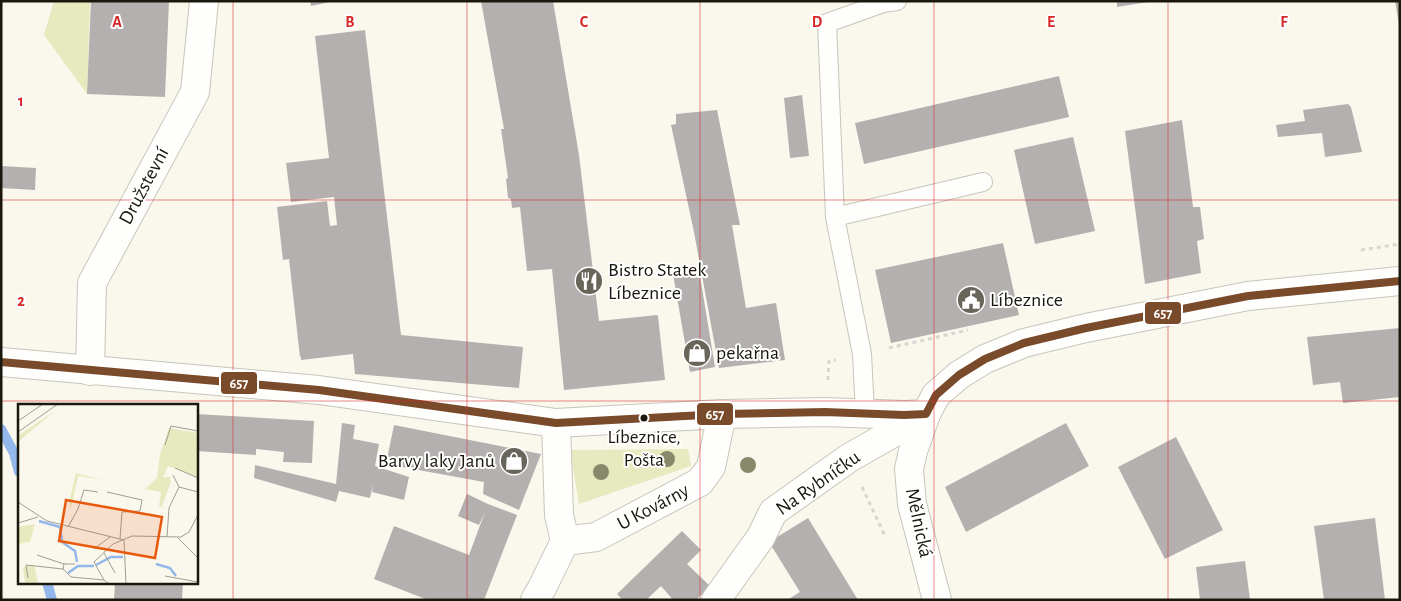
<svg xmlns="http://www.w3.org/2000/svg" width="1401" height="601" viewBox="0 0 1401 601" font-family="'Alegreya Sans',sans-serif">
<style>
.green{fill:#e7eabf}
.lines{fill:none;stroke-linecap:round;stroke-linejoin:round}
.stream{stroke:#93b7eb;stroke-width:10}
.building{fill:#b4b0b0}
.lane-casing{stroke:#c7c5bb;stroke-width:20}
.street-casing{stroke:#c7c5bb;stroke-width:30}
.secondary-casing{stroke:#c7c5bb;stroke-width:30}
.path{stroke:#d6d6d3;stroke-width:3;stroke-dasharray:4 4;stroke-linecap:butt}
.lane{stroke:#fefefc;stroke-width:18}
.street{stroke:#fefefc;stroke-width:28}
.secondary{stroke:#fefefc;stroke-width:28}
.bus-1-casing{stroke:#fff;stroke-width:11}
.bus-1{stroke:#7a4b2a;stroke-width:8}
.tree{fill:#88886b}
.grid{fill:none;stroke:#d62828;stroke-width:1;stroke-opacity:0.55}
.bus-dot{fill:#1a170d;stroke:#fff;stroke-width:2}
.labels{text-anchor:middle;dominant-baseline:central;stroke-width:4;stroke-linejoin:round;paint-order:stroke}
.bus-label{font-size:19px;fill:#1a170d;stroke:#fff}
.street-label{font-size:20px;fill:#1a170d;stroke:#fff}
.poi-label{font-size:20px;fill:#1a170d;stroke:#fff;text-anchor:start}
.inset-river{fill:none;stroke:#93b7eb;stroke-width:2.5}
.inset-road{fill:none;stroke:#a09d93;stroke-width:1}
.view{fill:#e8590c;fill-opacity:0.15;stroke:#e8590c;stroke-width:2.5}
.inset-edge{fill:none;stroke:#1a170d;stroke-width:2.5}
.grid-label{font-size:16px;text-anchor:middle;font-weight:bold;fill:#d62828;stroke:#fff;stroke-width:4;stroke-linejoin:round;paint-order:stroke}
.line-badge{stroke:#fff;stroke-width:2}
.badge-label{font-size:14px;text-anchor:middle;font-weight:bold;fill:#fff}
</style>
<rect width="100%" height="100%" fill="#faf7ed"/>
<g class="green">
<path d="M54 1H90L87 94 44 35Z"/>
<path d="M688 449 691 466 579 504 570 450Z"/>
</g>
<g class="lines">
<g class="stream">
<path d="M1 429 14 453 19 472"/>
<path d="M47 582 52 600"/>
</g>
</g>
<g class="building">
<path d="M91 1H169L165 97 87 94Z"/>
<path d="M310 1H329L330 2 311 6Z"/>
<path d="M481 1H553L579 155 599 321 657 315 658 316 665 380 564 390 552 269 527 271 520 207 512 208 511 199 508 198 506 179 508 178 501 129H504Z"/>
<path d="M1117 1H1148V2L1117 7Z"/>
<path d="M1395 1H1400V24H1399Z"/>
<path d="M365 30 401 335 523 347 519 388 355 374 353 354 301 360V357H300L289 259 283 260 277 207 327 201 330 226 337 225 334 197 291 202 286 163 329 158 315 36Z"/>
<path d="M1059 76 1069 117 864 164 855 123Z"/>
<path d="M802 95 809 156 790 158 784 98Z"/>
<path d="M1348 104 1351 107 1362 152 1325 157 1322 133 1278 137 1276 125 1305 121 1303 110Z"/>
<path d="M717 110 740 225H732L746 308 776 303 785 360 719 368 694 232 671 125 676 124V114Z"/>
<path d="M1182 120 1193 207H1200L1204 239 1197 241 1201 273 1145 284 1125 131Z"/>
<path d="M1073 137 1095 231 1035 244 1014 150Z"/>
<path d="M1 166 36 168 35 190 1 188Z"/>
<path d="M1003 243 1019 315 891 343 875 270Z"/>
<path d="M699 270 715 367 690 372 673 274Z"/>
<path d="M1400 328V397L1343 403 1340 382 1313 385 1307 337Z"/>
<path d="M196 414 314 421 312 463 283 462 284 452 256 449V455L196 451Z"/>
<path d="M342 423 355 425 353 439 379 444 375 466 409 477 404 500 372 492 373 484 370 498 339 491 336 502 254 478 255 465 336 484Z"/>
<path d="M1066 423 1089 466 966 532 945 487Z"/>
<path d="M394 425 541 454 519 510 483 494 484 482 386 464Z"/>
<path d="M1176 437 1223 530 1165 559 1118 467Z"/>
<path d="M467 494 488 504 517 515 484 600H428L374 579 394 526 469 555 485 512 479 525 458 516Z"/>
<path d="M808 518 858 600H787L800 592 769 542Z"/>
<path d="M1375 518 1385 600H1324L1314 526Z"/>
<path d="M682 531 701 550 687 564 710 586 696 600H673L661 586 646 600H623L617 594Z"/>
<path d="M1245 561 1250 600H1200L1196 567Z"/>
<path d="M115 582H183L182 600H114Z"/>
</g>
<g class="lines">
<defs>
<g id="lane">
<path d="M835 217 983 182"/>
<path d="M865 413 862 354 835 217 827 23 883 3 897 1"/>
</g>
<g id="street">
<path d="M90 371 92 283 195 92 204 1"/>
<path d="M926 414 913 451 909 469 912 504 937 600"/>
<path d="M556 423 559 515 565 541"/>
<path d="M535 600 542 588 565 541 596 537 700 482 711 467 722 414"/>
<path d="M716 600 761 537 773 512 849 458 926 414"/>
</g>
<path id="secondary" d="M1 362 319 390 556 423 722 414 825 412 904 415 926 414 936 395 959 375 985 359 1024 343 1086 328 1248 296 1400 281"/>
</defs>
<use href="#lane" class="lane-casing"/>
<use href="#street" class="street-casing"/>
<use href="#secondary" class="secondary-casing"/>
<g class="path">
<path d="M1361 250 1400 244"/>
<path d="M889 348 968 330"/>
<path d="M828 380 829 361 836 360"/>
<path d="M862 487 886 538"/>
</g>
<use href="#lane" class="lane"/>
<use href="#street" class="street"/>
<use href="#secondary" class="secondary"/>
<defs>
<path id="bus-1" d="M1 362 319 390 556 423 722 414 825 412 904 415 926 414 936 395 959 375 985 359 1024 343 1086 328 1248 296 1400 281"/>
</defs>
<use href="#bus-1" class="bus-1-casing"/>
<use href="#bus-1" class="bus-1"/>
</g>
<g class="tree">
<circle cx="667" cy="459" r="8"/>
<circle cx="748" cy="465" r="8"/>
<circle cx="601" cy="472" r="8"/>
</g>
<path class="grid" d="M233 1V600M467 1V600M700 1V600M934 1V600M1168 1V600M1 200H1400M1 401H1400"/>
<defs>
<symbol id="restaurant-disc" viewBox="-11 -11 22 22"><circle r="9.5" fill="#68655b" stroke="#fff"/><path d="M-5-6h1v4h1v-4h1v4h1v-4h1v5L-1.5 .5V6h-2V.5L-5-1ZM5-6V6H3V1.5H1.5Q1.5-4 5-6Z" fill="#fff"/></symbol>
<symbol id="civic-disc" viewBox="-11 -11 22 22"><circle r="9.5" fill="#68655b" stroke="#fff"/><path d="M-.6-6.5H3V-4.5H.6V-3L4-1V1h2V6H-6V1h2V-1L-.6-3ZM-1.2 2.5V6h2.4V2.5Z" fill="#fff"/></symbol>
<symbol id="shop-disc" viewBox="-11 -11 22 22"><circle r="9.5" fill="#68655b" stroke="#fff"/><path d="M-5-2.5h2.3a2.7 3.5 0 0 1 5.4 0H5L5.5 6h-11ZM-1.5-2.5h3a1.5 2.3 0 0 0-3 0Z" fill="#fff"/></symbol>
</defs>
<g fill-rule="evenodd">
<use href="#restaurant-disc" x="573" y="265" width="32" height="32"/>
<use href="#civic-disc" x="955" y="284" width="32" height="32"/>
<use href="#shop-disc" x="681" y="337" width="32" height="32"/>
<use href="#shop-disc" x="498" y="445" width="32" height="32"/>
</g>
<circle class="bus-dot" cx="644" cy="418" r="4.5"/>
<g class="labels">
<g class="bus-label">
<text x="644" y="437">Líbeznice,<tspan x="644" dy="23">Pošta</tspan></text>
</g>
<g class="street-label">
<text transform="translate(144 186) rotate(-62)">Družstevní</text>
<text transform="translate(818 483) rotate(-35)">Na Rybníčku</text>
<text transform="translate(653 507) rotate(-28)">U Kovárny</text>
<text transform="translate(919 523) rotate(78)">Mělnická</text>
</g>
<g class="poi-label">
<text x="608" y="270">Bistro Statek<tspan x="608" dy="23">Líbeznice</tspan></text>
<text x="990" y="300">Líbeznice</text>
<text x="716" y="353">pekařna</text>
<text x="495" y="461" text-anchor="end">Barvy laky Janů</text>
</g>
</g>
<g transform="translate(18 404)">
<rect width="180" height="180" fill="#faf7ed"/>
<path d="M40 5 26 16 0 38 1 31ZM151 24 180 29V73L150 62 145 73H152L153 78 144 102 147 104 141 102 143 88 127 85 139 74 142 50ZM58 69 85 76 112 80 60 72 53 104 51 99ZM17 120 12 138 0 140V123ZM16 161 20 180H7L5 163Z" fill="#e7eabf"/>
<path class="inset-river" d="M21 117 42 123 44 138 57 147 59 158M138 160 152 164 158 172M78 161 93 153H105M50 169 60 162H76"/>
<path class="inset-road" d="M0 17 25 0M0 28 40 0M147 41 153 22 180 27M157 64 180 74M155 71 161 83 180 88M89 88 124 96 122 107 104 108 102 135M0 98 29 117 106 136M0 119 20 113M50 123 60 105 66 86 80 88M149 133 151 104 161 83M160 134 180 154M106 136 108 180M76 145 92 133M86 149 97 169M19 151 46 160M45 165 53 173 86 176 91 180M45 165 46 160H57M147 172 180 178M10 174 8 161 45 165M86 176 76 158 95 140 114 132 163 133 171 128 180 111"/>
<path class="view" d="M48 96 144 113 137 154 41 137Z"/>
<rect width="180" height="180" class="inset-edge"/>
</g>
<g class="grid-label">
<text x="117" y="27">A</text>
<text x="350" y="27">B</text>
<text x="584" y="27">C</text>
<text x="817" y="27">D</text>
<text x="1051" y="27">E</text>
<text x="1284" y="27">F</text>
<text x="21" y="106">1</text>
<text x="21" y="306">2</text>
</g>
<g class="line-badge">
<rect x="1144" y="301" width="38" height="24" rx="5" fill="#7a4b2a"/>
<rect x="220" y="371" width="38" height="24" rx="5" fill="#7a4b2a"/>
<rect x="696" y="402" width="38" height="24" rx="5" fill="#7a4b2a"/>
</g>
<g class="badge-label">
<text x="1163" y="318">657</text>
<text x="239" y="388">657</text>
<text x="715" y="419">657</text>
</g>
<rect width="1401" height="601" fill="none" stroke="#1a170d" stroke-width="5"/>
</svg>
